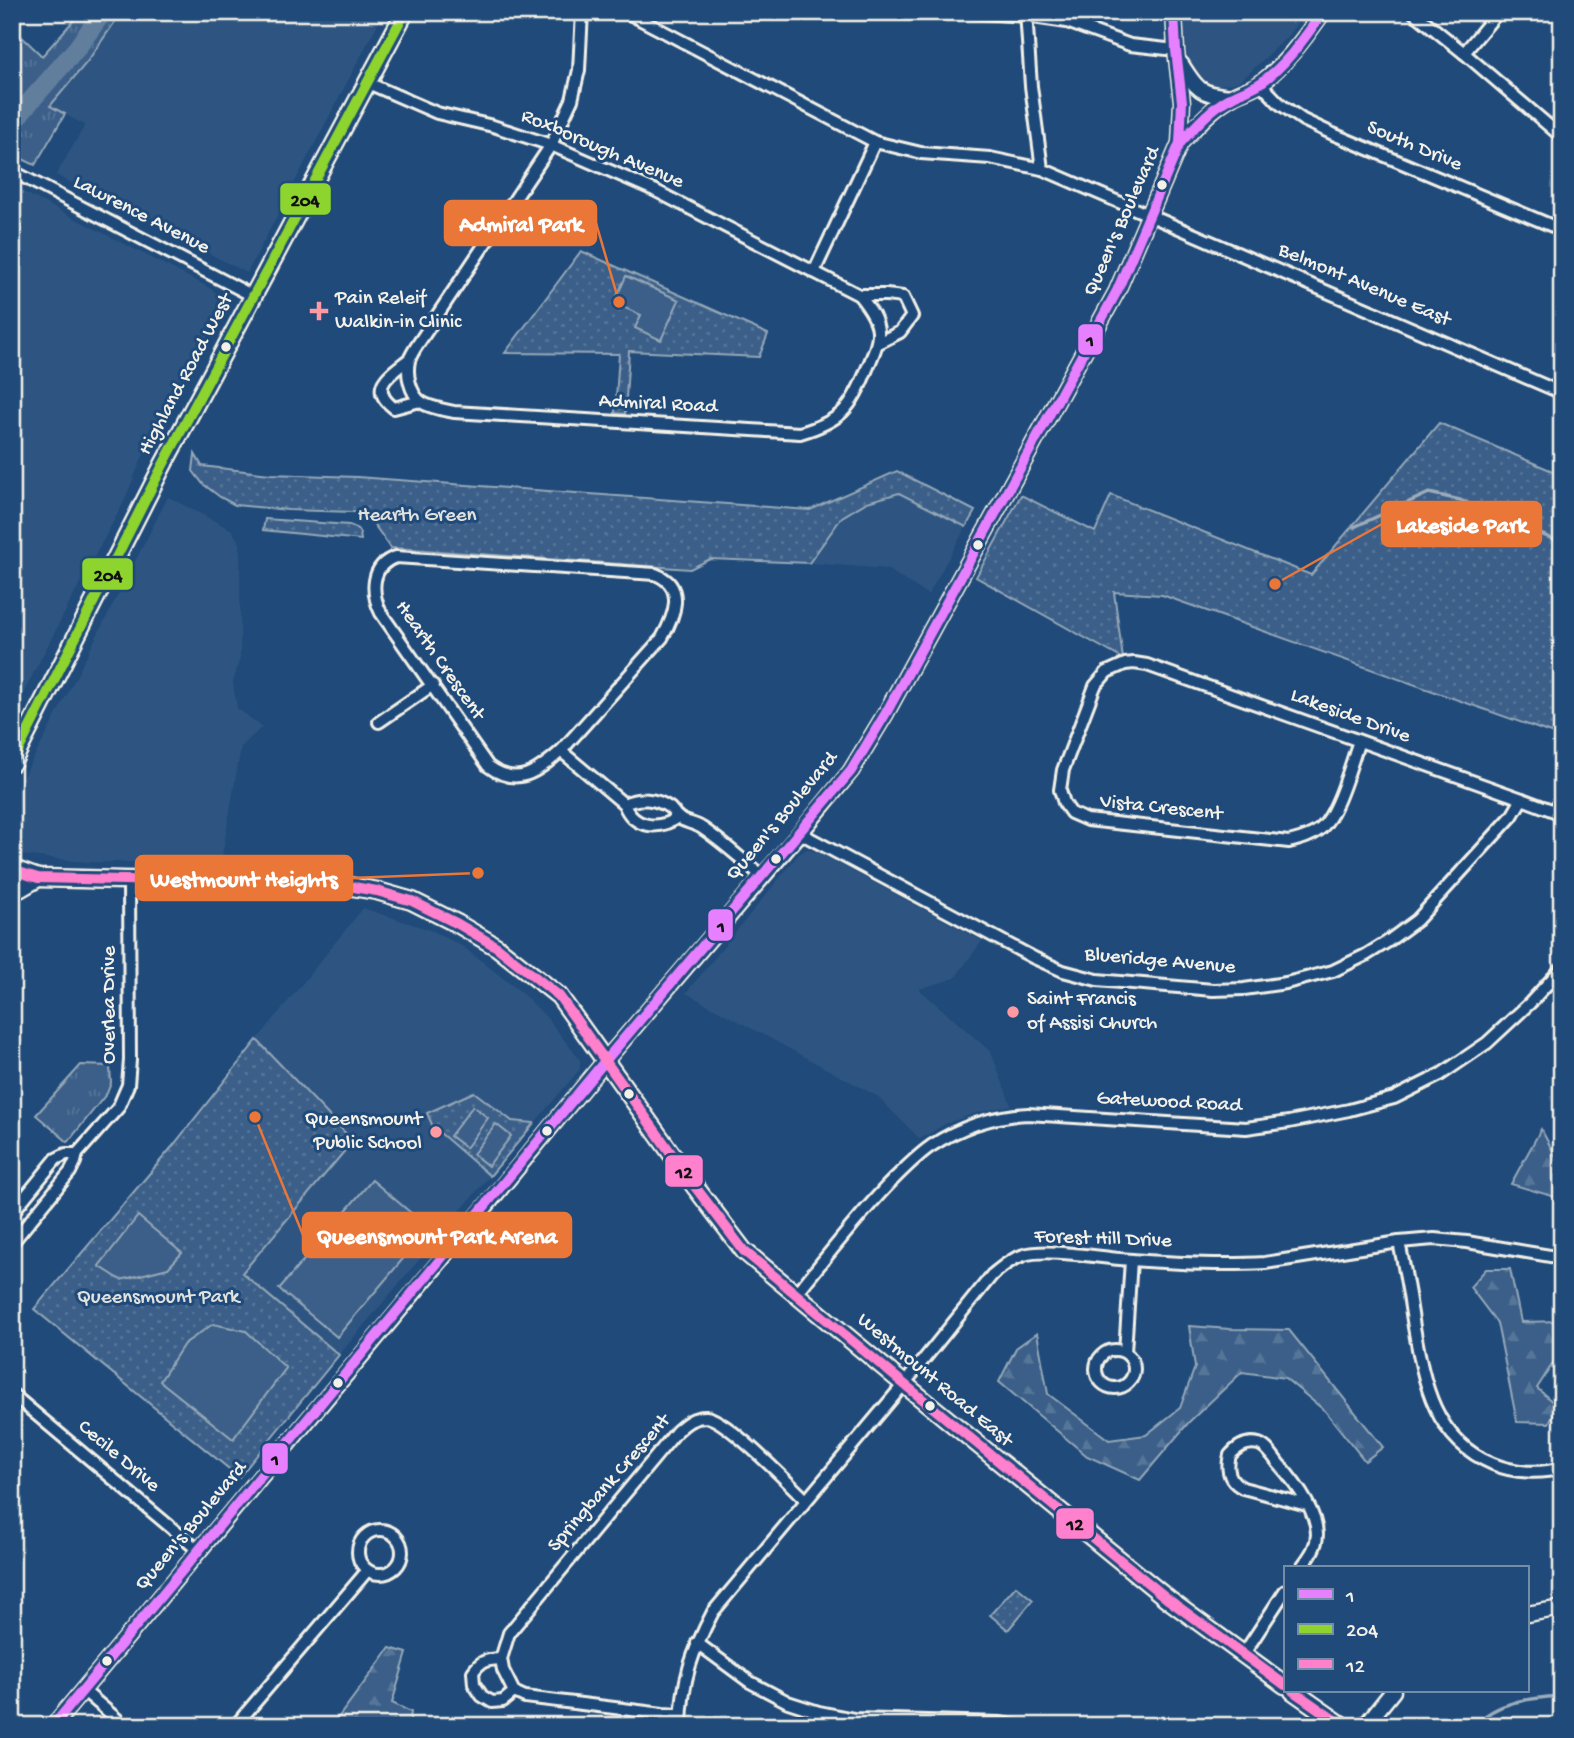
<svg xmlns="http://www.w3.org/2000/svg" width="1574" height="1738" viewBox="0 0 1574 1738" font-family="'Gochi Hand',sans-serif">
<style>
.built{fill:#2d5581}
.grass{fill:url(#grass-tufts);stroke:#97a8b8;stroke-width:2}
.forest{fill:url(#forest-firs);stroke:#97a8b8;stroke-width:2}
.park{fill:url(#park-dots);stroke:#97a8b8;stroke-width:2}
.pitch{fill:#3a5f88;stroke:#97a8b8;stroke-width:2}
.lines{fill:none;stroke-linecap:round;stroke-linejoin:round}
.stream{stroke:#9cacbb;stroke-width:3.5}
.river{stroke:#627e9d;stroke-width:19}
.minor-casing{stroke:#f4f1e8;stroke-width:16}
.tertiary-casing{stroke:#f4f1e8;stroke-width:19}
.secondary-casing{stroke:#f4f1e8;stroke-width:21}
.minor{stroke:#1f4a7a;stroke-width:10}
.tertiary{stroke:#1f4a7a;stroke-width:14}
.secondary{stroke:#1f4a7a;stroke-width:16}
.bus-1-casing{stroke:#1f4a7a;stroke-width:16}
.bus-2-casing{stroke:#1f4a7a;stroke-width:16}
.bus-3-casing{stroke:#1f4a7a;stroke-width:16}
.bus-1{stroke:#e780ff;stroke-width:10}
.bus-2{stroke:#8ed42e;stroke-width:10}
.bus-3{stroke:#ff80cc;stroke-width:10}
.bus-dot{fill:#f4f1e8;stroke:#1f4a7a;stroke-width:2.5}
.poi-dot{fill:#ff9aa2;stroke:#1f4a7a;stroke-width:2.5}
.labels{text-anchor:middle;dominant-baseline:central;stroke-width:6;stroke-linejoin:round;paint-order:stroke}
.street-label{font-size:21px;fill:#f4f1e8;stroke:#1f4a7a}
.poi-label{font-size:21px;fill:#f4f1e8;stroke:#1f4a7a;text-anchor:start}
.park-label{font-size:21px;fill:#e1e2de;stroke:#1f4a7a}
.leader{fill:none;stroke:#ea7738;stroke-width:2.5}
.callout-dot{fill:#ea7738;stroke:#1f4a7a;stroke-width:2.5}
.callout{fill:#ea7738;stroke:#ea7738;stroke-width:2.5}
.callout-label{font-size:23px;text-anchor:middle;font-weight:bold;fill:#fff}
.line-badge{stroke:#1f4a7a;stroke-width:2.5}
.pale-badge-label{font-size:19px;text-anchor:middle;font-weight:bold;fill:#111}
</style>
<defs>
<pattern id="grass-tufts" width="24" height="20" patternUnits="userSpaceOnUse" patternTransform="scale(1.75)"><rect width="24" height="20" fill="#3a5f88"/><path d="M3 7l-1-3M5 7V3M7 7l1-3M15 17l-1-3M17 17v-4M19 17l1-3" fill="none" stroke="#577699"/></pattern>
<pattern id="forest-firs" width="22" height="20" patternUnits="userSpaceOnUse" patternTransform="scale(1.75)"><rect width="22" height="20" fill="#3a5f88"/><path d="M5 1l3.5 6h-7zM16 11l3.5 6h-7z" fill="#577699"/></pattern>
<pattern id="park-dots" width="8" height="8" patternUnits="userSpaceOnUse" patternTransform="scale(1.75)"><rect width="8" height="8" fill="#3a5f88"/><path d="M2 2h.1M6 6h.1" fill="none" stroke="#577699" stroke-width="1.8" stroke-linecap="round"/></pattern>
</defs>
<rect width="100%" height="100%" fill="#1f4a7a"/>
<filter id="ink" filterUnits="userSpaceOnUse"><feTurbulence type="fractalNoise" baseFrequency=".0143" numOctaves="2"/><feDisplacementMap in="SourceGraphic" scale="14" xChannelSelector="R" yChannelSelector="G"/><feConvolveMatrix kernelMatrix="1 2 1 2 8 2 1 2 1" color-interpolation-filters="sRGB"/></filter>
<g filter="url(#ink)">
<g class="built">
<path d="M130 12H384L247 273 56 175 85 125 49 106 87 62 119 15 126 18Z"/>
<path d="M1185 12H1306L1286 38 1248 74 1237 82 1218 86 1199 80 1193 73 1187 54 1185 35Z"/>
<path d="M12 186 206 286 226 299 229 306 157 428 141 460 124 502 79 585 12 715Z"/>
<path d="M899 493 966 527 928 595 887 569 809 563 842 517 867 502Z"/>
<path d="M168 497 232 530 240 544V658L233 683 237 708 262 727 241 747 221 862H85L12 854V796L41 745Z"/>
<path d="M807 849 817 852 982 941 955 978 919 989 991 1052 1011 1105 976 1113 945 1124 920 1139 877 1096 686 993 799 854Z"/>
<path d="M363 908 433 931 462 946 522 993 547 1018 580 1060V1069L339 1355 242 1273 353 1141 257 1040Z"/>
</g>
<g class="grass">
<path d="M81 12H130L126 18 119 16 87 62 50 106 65 114 35 165 12 154V41L17 32 42 56Z"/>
<path d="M81 1065 110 1066 111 1083 107 1093 68 1142 36 1115Z"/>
</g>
<g class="forest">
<path d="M1541 1129 1555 1155 1562 1161V1199L1511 1184Z"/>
<path d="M1486 1269H1510L1521 1322 1562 1321V1358L1556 1359 1537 1388 1557 1406 1549 1423 1517 1422 1497 1323 1470 1287Z"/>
<path d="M1189 1326 1230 1329 1289 1330 1383 1447 1365 1461 1325 1411 1285 1378 1242 1372 1189 1422 1140 1480 1087 1456 999 1382 1016 1348 1037 1333 1048 1394 1109 1440 1146 1435 1180 1408 1195 1367Z"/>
<path d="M390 1648 407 1653 392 1703 411 1712 409 1726H332Z"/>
</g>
<g class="park">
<path d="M581 251 768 334 759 357 629 351 625 414 615 413 619 354 505 353Z"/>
<path d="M1439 423 1562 475V737L1162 595 1114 592 1123 659 976 577 1021 495 1095 532 1111 495 1311 575Z"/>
<path d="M195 454 202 466 270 474 357 477 810 510 897 471 975 511 966 527 899 493 867 502 842 517 809 563 710 559 690 569 410 549 391 548 370 519 354 512 288 510 235 505 220 497 203 484 193 471Z"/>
<path d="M265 519 349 525C358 528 360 530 361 540L263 530Z"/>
<path d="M257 1040 353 1141 242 1273 339 1355 239 1477 34 1309 172 1147Z"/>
<path d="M474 1092 512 1121 534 1123 490 1176 433 1127 427 1113Z"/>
<path d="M1016 1586 1033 1600 1008 1630 990 1615Z"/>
</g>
<g class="pitch">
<path d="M626 276 679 300 661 340 635 328 641 315 614 303Z"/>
<path d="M473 1106 488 1118 466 1148 450 1136Z"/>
<path d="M496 1124 511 1136 488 1166 473 1154Z"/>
<path d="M372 1180 429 1228 337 1337 279 1289Z"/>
<path d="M138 1216 182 1253 168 1268 121 1280 99 1266Z"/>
<path d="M213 1324 246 1331 286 1368 233 1439 160 1381 184 1344Z"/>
</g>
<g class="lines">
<g class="stream">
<path d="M1354 527 1429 493 1460 500 1562 543"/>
<path d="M1474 1726C1496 1701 1530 1698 1562 1696"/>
</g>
<path class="river" d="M12 127 21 112 77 48 103 12"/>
<defs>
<g id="minor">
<path d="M626 12 875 142 921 153 990 158 1042 169 1562 393"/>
<path d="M967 12 1026 16 1067 22 1130 45 1176 50"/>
<path d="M1026 12 1031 86 1042 169"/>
<path d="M1413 12 1464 53 1562 137"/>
<path d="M1464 53 1498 12"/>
<path d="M368 83 437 113 493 126 551 145 654 190 859 295C884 326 882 335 867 369 851 409 841 421 800 433L454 412C444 410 430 408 421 402 410 393 406 374 409 361 411 354 416 347 420 341L551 145 572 100 579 70 582 12"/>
<path d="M1260 83 1280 104 1303 120 1333 134 1562 230"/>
<path d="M12 171 253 296"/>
<path d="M814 272 875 142"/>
<path d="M859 295H886L903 297 912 316 900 332 878 343"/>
<path d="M409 359C392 373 366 387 394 408L420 401"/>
<path d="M396 557 655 574C687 586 674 617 662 638L561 751C537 772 517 788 488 766L381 613C371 593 370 565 396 557Z"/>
<path d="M379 722 433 685"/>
<path d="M1359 741C1351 763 1337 817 1319 830 1310 837 1300 839 1289 842L1087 820 1071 813 1064 803 1060 790 1063 770 1095 686 1107 672 1125 664 1134 663 1147 665 1522 799 1562 814"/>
<path d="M561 751 624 804C633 828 658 831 678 817"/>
<path d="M624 804C639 797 656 798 670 808 673 811 675 814 677 817 683 822 695 823 702 828 723 842 742 860 762 876"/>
<path d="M800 833 1034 958 1063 971 1097 980 1213 990 1244 989 1286 983 1333 971 1366 955 1387 942 1417 920 1512 816 1522 799"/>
<path d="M12 1213 56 1159 66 1154H77"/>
<path d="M1399 1242C1405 1270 1410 1299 1414 1327 1424 1383 1434 1440 1493 1464 1514 1473 1540 1474 1562 1468"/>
<path d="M12 1243 70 1172 75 1162 77 1154 118 1108 128 1085 130 1060 129 881"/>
<path d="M797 1293C826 1257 855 1220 887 1186 901 1172 915 1157 931 1146 960 1127 993 1116 1028 1114L1246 1128 1289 1122 1349 1110 1394 1098 1440 1075 1487 1043 1530 1003 1562 968"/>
<circle cx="1115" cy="1369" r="19"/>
<path d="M1125 1352 1131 1260"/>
<path d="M12 1394 199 1551"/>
<circle cx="380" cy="1552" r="22"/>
<path d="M1301 1568C1308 1558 1317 1548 1317 1534 1316 1509 1294 1481 1278 1463 1273 1456 1267 1447 1259 1444 1247 1441 1237 1447 1230 1455 1226 1470 1229 1481 1243 1488L1307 1505"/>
<path d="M697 1643 750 1682 788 1702 819 1712 854 1719 1001 1723 1017 1726"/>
<path d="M1243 1655 1285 1591"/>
<path d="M501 1659C486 1660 481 1660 473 1672L474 1684 482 1696 492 1702 503 1701 514 1692"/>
<path d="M84 1691 125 1726"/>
<path d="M681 1715 663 1714 525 1697 514 1692 503 1670 501 1659 509 1633 677 1431C686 1423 693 1417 706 1417 726 1418 789 1484 806 1500"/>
<path d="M235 1726 367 1571"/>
<path d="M681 1726C682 1680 692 1652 713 1612L904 1384 992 1275C1002 1267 1011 1259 1024 1255 1045 1248 1096 1257 1120 1259 1168 1263 1217 1266 1265 1263L1399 1242 1434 1239 1467 1242 1562 1258"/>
</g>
<g id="tertiary">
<path d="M1181 64C1197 90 1200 94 1231 97"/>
<path d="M1180 143C1196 127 1212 107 1233 96 1242 91 1254 88 1262 82 1287 63 1305 37 1323 12"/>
<path d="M1527 1614 1562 1608"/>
<path d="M53 1726 481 1212 605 1061 800 833 851 771 886 713 1117 291 1180 143 1182 102 1176 50 1174 12"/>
<path d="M1365 1726 1393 1691"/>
</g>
<g id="secondary">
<path d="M12 763 163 465 405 12"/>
<path d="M12 870H16L38 878 342 885 377 891 412 901 458 924 497 947 559 996 696 1188 744 1251 904 1384 1169 1600 1285 1685"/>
<path d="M12 889H19L38 878"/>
<path d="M1293 1691 1343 1726"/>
</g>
</defs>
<use href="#minor" class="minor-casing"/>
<use href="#tertiary" class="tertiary-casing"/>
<use href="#secondary" class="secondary-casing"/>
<use href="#minor" class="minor"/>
<use href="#tertiary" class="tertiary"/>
<use href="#secondary" class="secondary"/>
<defs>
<g id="bus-1">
<path d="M1180 143C1195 127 1209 110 1228 99 1239 92 1252 89 1262 82 1287 64 1305 37 1323 12"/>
<path d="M53 1726 605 1061 851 771 886 713 1117 291 1180 143 1182 102 1176 50 1174 12"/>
</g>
<path id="bus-2" d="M12 763 163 465 405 12"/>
<g id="bus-3">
<path d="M12 870 38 878 342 885 377 891 412 901 458 924 497 947 559 996 696 1188 744 1251 904 1384 1169 1600 1285 1685"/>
<path d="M1293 1691 1343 1726"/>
</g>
</defs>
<use href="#bus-1" class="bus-1-casing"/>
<use href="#bus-2" class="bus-2-casing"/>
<use href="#bus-3" class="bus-3-casing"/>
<use href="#bus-1" class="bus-1"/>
<use href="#bus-2" class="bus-2"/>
<use href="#bus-3" class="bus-3"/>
</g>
</g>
<g class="bus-dot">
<circle cx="1162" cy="185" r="6"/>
<circle cx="226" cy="347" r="6"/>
<circle cx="978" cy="545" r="6"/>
<circle cx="776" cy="859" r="6"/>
<circle cx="629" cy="1094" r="6"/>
<circle cx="547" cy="1131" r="6"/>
<circle cx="338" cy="1383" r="6"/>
<circle cx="930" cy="1406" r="6"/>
<circle cx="107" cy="1661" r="6"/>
</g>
<g class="poi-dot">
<path d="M315.5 300.5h7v7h7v7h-7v7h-7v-7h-7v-7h7z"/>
<circle cx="1013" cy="1012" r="7"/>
<circle cx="436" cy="1132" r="7"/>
</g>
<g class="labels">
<g class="street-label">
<text transform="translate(1414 147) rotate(23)">South Drive</text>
<text transform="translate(602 150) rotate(23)">Roxborough Avenue</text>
<text transform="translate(141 216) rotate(27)">Lawrence Avenue</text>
<text transform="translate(1123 222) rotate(-66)">Queen's Boulevard</text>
<text transform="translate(1364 286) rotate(23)">Belmont Avenue East</text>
<text transform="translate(187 375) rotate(-62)">Highland Road West</text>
<text transform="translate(658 405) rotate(3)">Admiral Road</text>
<text transform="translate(439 661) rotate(55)">Hearth Crescent</text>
<text transform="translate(1350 717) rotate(20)">Lakeside Drive</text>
<text transform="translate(1161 809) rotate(6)">Vista Crescent</text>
<text transform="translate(783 817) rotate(-50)">Queen's Boulevard</text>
<text transform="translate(1160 962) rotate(5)">Blueridge Avenue</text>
<text transform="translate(110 1005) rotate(-90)">Overlea Drive</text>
<text transform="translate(1169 1103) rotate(3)">Gatewood Road</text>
<text transform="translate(1103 1240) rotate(2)">Forest Hill Drive</text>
<text transform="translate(934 1381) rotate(40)">Westmount Road East</text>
<text transform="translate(118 1457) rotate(40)">Cecile Drive</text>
<text transform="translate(610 1484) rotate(-49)">Springbank Crescent</text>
<text transform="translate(192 1527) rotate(-50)">Queen's Boulevard</text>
</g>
<g class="poi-label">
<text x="335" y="299">Pain Releif<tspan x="335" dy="24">Walkin-in Clinic</tspan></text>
<text x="1027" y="1000">Saint Francis<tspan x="1027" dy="24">of Assisi Church</tspan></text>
<text x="422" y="1120" text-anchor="end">Queensmount<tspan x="422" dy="24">Public School</tspan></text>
</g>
<g class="park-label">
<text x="417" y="516">Hearth Green</text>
<text x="158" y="1298">Queensmount Park</text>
</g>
</g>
<path class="leader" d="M619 302L596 223M1275 584L1382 524M478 873L352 878M255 1117L303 1235"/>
<g class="callout-dot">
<circle cx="619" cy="302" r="7"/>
<circle cx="1275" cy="584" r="7"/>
<circle cx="478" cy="873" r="7"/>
<circle cx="255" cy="1117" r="7"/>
</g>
<g class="callout">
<rect x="445" y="201" width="151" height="44" rx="7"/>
<rect x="1382" y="502" width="159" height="44" rx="7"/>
<rect x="136" y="856" width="216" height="44" rx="7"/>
<rect x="303" y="1213" width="268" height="44" rx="7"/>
</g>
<g class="callout-label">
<text x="521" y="231">Admiral Park</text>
<text x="1462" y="532">Lakeside Park</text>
<text x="244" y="886">Westmount Heights</text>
<text x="437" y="1243">Queensmount Park Arena</text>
</g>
<g class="line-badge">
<rect x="279" y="182" width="53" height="34" rx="7" fill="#8ed42e"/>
<rect x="1077" y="323" width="27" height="33" rx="7" fill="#e780ff"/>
<rect x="81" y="557" width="53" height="34" rx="7" fill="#8ed42e"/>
<rect x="707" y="908" width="27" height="34" rx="7" fill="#e780ff"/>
<rect x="664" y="1154" width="40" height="34" rx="7" fill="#ff80cc"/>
<rect x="261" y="1442" width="28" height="33" rx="7" fill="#e780ff"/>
<rect x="1055" y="1507" width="40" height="33" rx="7" fill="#ff80cc"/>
</g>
<g class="pale-badge-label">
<text x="305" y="206">204</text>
<text x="1090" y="346">1</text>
<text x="108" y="581">204</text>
<text x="721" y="932">1</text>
<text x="684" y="1178">12</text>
<text x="275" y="1465">1</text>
<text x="1075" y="1530">12</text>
</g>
<rect width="1574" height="1738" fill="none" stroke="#1f4a7a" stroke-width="42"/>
<rect x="21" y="21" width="1532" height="1696" fill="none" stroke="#f4f1e8" stroke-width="2.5" filter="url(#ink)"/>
<rect x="1284" y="1566" width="245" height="126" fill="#1f4a7a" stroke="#748da6" stroke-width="2"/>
<rect x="1298" y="1589" width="35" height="10" fill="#e780ff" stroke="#748da6" stroke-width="2"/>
<text x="1346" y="1602" font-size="21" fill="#f4f1e8">1</text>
<rect x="1298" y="1624" width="35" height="10" fill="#8ed42e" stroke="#748da6" stroke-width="2"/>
<text x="1346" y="1636" font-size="21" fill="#f4f1e8">204</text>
<rect x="1298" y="1659" width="35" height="10" fill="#ff80cc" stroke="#748da6" stroke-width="2"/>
<text x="1346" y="1672" font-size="21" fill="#f4f1e8">12</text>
</svg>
